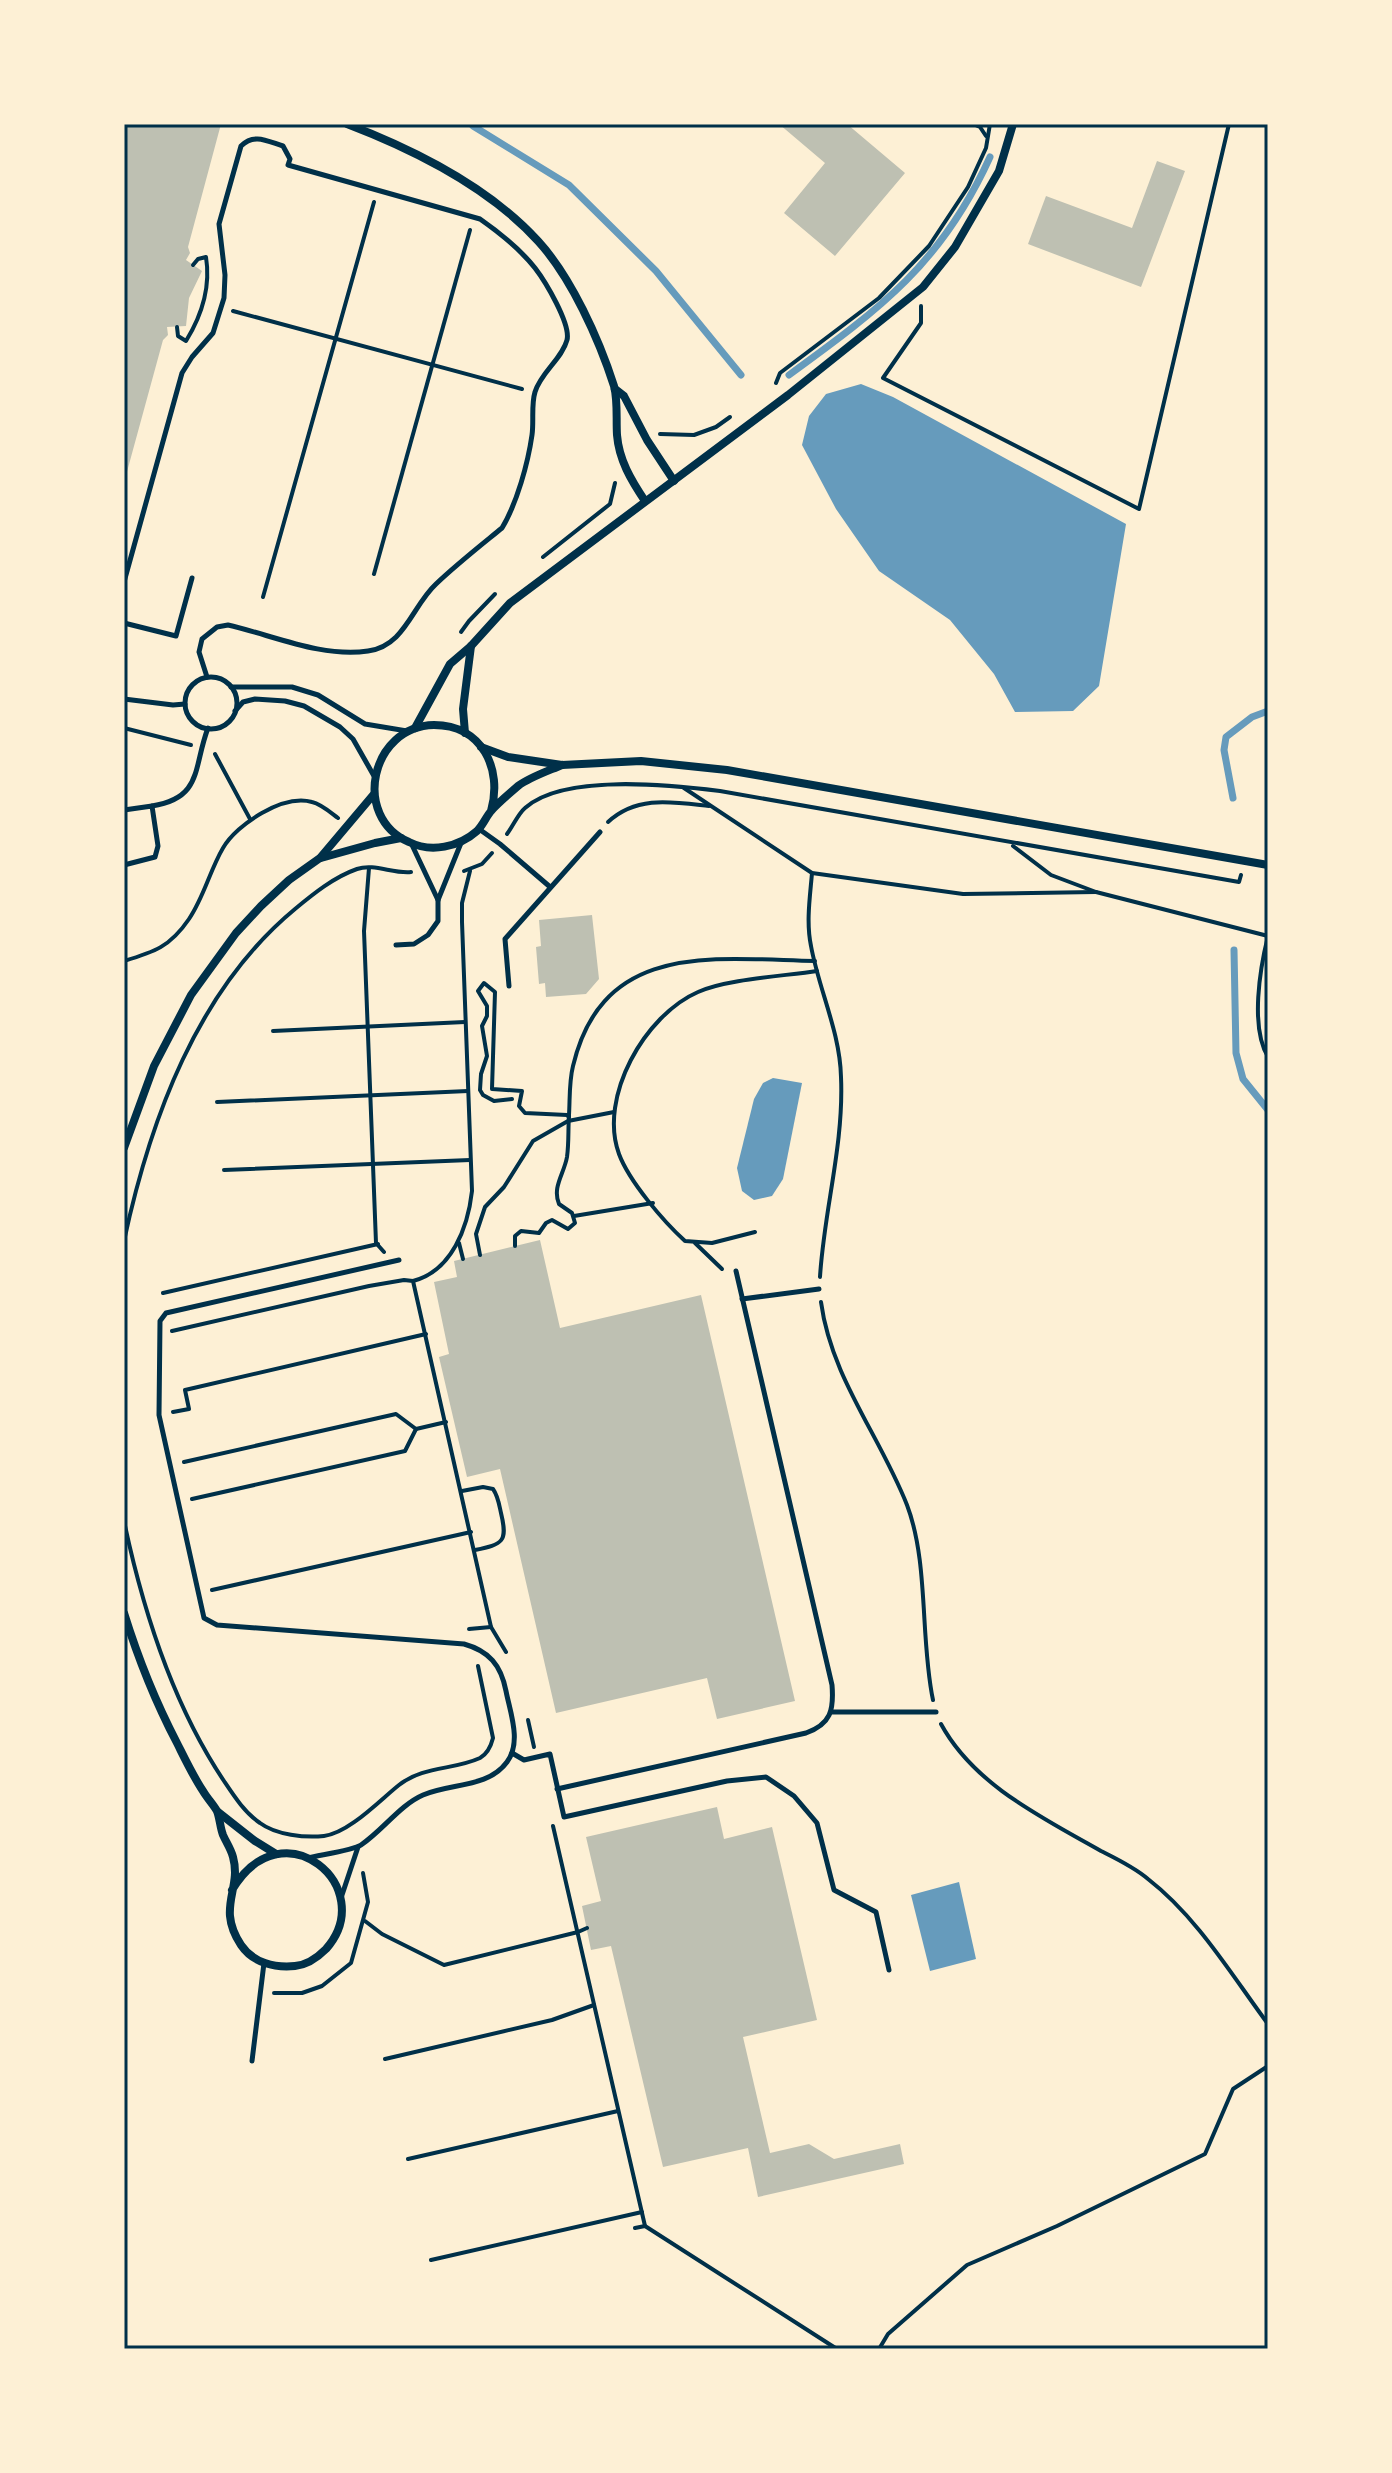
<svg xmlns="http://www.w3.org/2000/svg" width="1392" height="2473" viewBox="0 0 1392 2473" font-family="'Titillium Web',sans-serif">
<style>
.water{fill:#669bbc}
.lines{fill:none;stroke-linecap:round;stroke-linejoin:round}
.stream{stroke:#669bbc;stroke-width:7}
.building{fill:#bec0b2}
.path{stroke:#003049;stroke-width:4}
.service{stroke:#003049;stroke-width:5}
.minor{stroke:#003049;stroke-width:8}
.neatline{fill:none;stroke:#003049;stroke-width:3}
</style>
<rect width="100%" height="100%" fill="#fdf0d5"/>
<g class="water">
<path d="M861 384 893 397 1126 524 1099 686 1073 711 1015 712 994 674 950 620 879 571 836 509 802 445 809 416 826 394Z"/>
<path d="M773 1078 802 1083 783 1179 772 1196 754 1200 742 1191 737 1168 754 1099 763 1083Z"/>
<path d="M959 1882 976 1959 930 1971 911 1895Z"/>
</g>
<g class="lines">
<g class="stream">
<path d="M473 126 569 185 656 271 741 375"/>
<path d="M789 375C881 308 942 263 990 157"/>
<path d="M1233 798 1224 750 1226 737 1252 717 1268 711"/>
<path d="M1234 950 1236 1053 1243 1079 1268 1110"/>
</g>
</g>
<g class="building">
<path d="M124 124H221L188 247 190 253 186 260 202 271 189 298 186 326 167 327 168 335 163 340 125 479Z"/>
<path d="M779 124H847L905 173 835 256 784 213 825 163Z"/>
<path d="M1157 161 1185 171 1141 287 1028 244 1046 196 1132 228Z"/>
<path d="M592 915 599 979 586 994 546 997 545 983 539 984 536 947 541 946 539 920Z"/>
<path d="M540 1240 560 1328 701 1295 795 1701 717 1719 707 1678 556 1713 500 1469 467 1477 439 1357 449 1354 434 1282 457 1277 454 1261Z"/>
<path d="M717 1807 724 1839 772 1827 817 2020 743 2037 770 2153 809 2144 834 2159 900 2144 904 2164 758 2197 748 2148 663 2167 611 1946 591 1950 582 1906 601 1901 586 1837Z"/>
</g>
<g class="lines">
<g class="path">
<path d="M973 124 980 127 986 136"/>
<path d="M921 306V323L883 378 1139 509 1229 124"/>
<path d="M233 311 522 389"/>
<path d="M177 327 178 336 186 341C202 315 211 288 206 257L198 259 193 265"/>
<path d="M776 383 780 373 879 298 929 246 968 187 986 148 990 124"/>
<path d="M660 434 694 435 716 427 730 417"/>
<path d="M543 557 610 504 615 483"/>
<path d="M374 574 470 230"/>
<path d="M263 597 374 202"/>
<path d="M461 632 469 621 495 594"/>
<path d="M124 728 191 745"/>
<path d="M215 754 250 819"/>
<path d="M684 788 812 873 963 894 1096 892"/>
<path d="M608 822C637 795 673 802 709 806"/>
<path d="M507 834C513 826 518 814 525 808 563 773 672 785 720 791L1239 882 1241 875"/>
<path d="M1013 846 1051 875 1096 892 1268 936"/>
<path d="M369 868 364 931 376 1243 384 1252"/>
<path d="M464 871 482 864 492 853"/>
<path d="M812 873C810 897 806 922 811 946 819 990 840 1032 841 1077 844 1145 824 1210 820 1277"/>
<path d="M1268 936C1260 968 1250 1027 1268 1057"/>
<path d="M124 961C154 952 170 947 189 919 204 897 210 870 223 848 237 824 283 794 312 802 321 804 330 812 338 818"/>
<path d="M273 1031 465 1022"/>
<path d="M512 1099 494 1101 483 1095 480 1090 481 1074 487 1056 482 1026 487 1016V1006L478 991 484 983 495 992 492 1089 522 1091 519 1106 525 1113 567 1115 569 1117"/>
<path d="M217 1102 468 1091"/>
<path d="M224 1170 470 1160"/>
<path d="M574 1216 653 1203"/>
<path d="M755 1232 712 1243 685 1241C663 1221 629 1181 619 1154 598 1097 645 1015 698 992 726 979 785 976 817 971"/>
<path d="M124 1241C150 1120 197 990 295 909 313 894 334 877 357 869 374 863 393 874 411 872"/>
<path d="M459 1243 463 1259"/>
<path d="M695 1243 722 1269"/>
<path d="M515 1246V1236L521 1231 539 1233 546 1223 552 1220 568 1229 575 1223 572 1213 559 1204C552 1187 564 1174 567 1157 569 1143 568 1129 569 1115 570 1098 569 1082 573 1066 603 940 715 959 815 961"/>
<path d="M480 1255 476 1234 485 1207 504 1187 533 1141 568 1121 614 1112"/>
<path d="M413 1281C452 1271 468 1227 472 1191L462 922V903L470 871"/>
<path d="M163 1293 378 1244"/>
<path d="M821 1302C831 1377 880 1436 907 1505 929 1563 920 1639 933 1700"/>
<path d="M172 1331 369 1286 404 1280 413 1281 491 1627 506 1652"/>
<path d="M173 1412 189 1409 185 1390 426 1334"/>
<path d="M184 1462 396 1414 416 1429 446 1422"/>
<path d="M462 1491 483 1487 493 1489C498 1496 499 1504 501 1513 508 1542 503 1544 475 1550"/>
<path d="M192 1499 405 1451 416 1429"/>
<path d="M124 1521C143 1611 173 1705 224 1781 234 1796 245 1813 260 1823 276 1835 305 1838 324 1836 349 1833 380 1800 399 1785 423 1766 454 1770 480 1758 487 1754 491 1746 493 1738L478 1666"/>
<path d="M212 1590 471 1532"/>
<path d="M469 1629 491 1627"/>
<path d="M528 1720 534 1747"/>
<path d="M941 1724C974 1785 1043 1818 1101 1851 1117 1859 1134 1867 1148 1879 1197 1917 1231 1974 1268 2024"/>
<path d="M553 1826 645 2226 635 2228"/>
<path d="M365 1921 382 1934 444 1965 578 1932 587 1928"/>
<path d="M274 1993H302L322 1986 351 1963 368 1902 363 1873"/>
<path d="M385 2059 552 2020 594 2005"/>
<path d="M408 2159 618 2111"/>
<path d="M645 2226 837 2349"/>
<path d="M431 2260 642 2212"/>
<path d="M879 2349 888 2334 967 2265 1057 2226 1205 2154 1233 2089 1268 2066"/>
</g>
<g class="service">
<path d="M124 582 182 373 192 357 213 333 224 298 225 275 219 224 241 146C254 133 267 141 283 146L290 159 288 165 480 219C500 233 520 249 535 268 545 281 571 324 567 340 562 359 541 372 535 392 531 405 534 421 532 435 528 463 517 503 502 528 480 546 457 564 436 584 412 606 405 646 368 651 322 658 272 635 228 625L217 627 202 639 199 652 207 677"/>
<path d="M124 623 176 636 192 578"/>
<circle cx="211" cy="703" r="26"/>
<path d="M231 687H292L318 695 365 724 407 731"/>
<path d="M124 699 173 705 185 704"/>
<path d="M235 711 243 702 255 699 285 701 304 706 340 727 353 739 374 776"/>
<path d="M152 806C203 798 193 767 208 728"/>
<path d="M124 810 152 806 158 846 155 857 124 865"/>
<path d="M479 829 500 844 549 886"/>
<path d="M412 845 438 900"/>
<path d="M396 945 414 944 428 935 438 921V900L461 843"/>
<path d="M509 986 505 939 600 832"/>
<path d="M742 1299 819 1289"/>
<path d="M832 1712H936"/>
<path d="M512 1753 524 1760 550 1754 564 1817 727 1781 766 1777 794 1796 817 1823 834 1890 876 1912 889 1970"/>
<path d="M557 1789 806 1733C831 1724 834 1710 832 1685L736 1271"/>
<path d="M308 1858C320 1855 354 1850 361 1845 383 1830 400 1805 423 1795 451 1783 488 1788 507 1762 522 1742 510 1712 506 1691 501 1665 489 1651 464 1644L217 1625 204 1618 159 1415 160 1321 166 1313 399 1260"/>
<path d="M341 1898 358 1847"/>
<path d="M252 2061 264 1963"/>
</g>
<g class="minor">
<path d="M347 124C415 150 488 186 538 241 571 277 599 339 614 386 618 401 616 419 617 435 619 460 631 480 645 501"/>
<path d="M615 389 624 396 647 440 674 481"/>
<path d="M415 728 450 664 471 646 510 603 788 395 923 287 955 247 999 171 1013 124"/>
<path d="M465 733 463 709 471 646"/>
<path d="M481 747 508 757 562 765 641 761 727 770 1268 865"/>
<path d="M491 811C503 769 482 725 434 725 371 726 351 817 409 842 431 853 459 847 477 831 483 825 486 817 491 811 499 802 509 794 518 786 530 777 548 771 562 765"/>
<path d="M321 858 375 843 401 838"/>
<path d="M124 1148 154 1066 191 995 236 933 261 906 289 880 320 858 374 794"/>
<path d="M124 1613C138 1658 155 1701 177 1743 185 1759 193 1776 203 1791 207 1798 213 1804 217 1811 220 1819 220 1827 223 1835 226 1842 231 1849 233 1857 242 1890 216 1907 241 1945 253 1963 275 1968 295 1966 306 1965 318 1957 326 1949 380 1888 283 1804 232 1890"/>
<path d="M218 1812 255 1841 276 1854"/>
</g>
</g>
<rect width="1392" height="2473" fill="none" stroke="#fdf0d5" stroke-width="252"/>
<rect x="126" y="126" width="1140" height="2221" class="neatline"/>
</svg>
